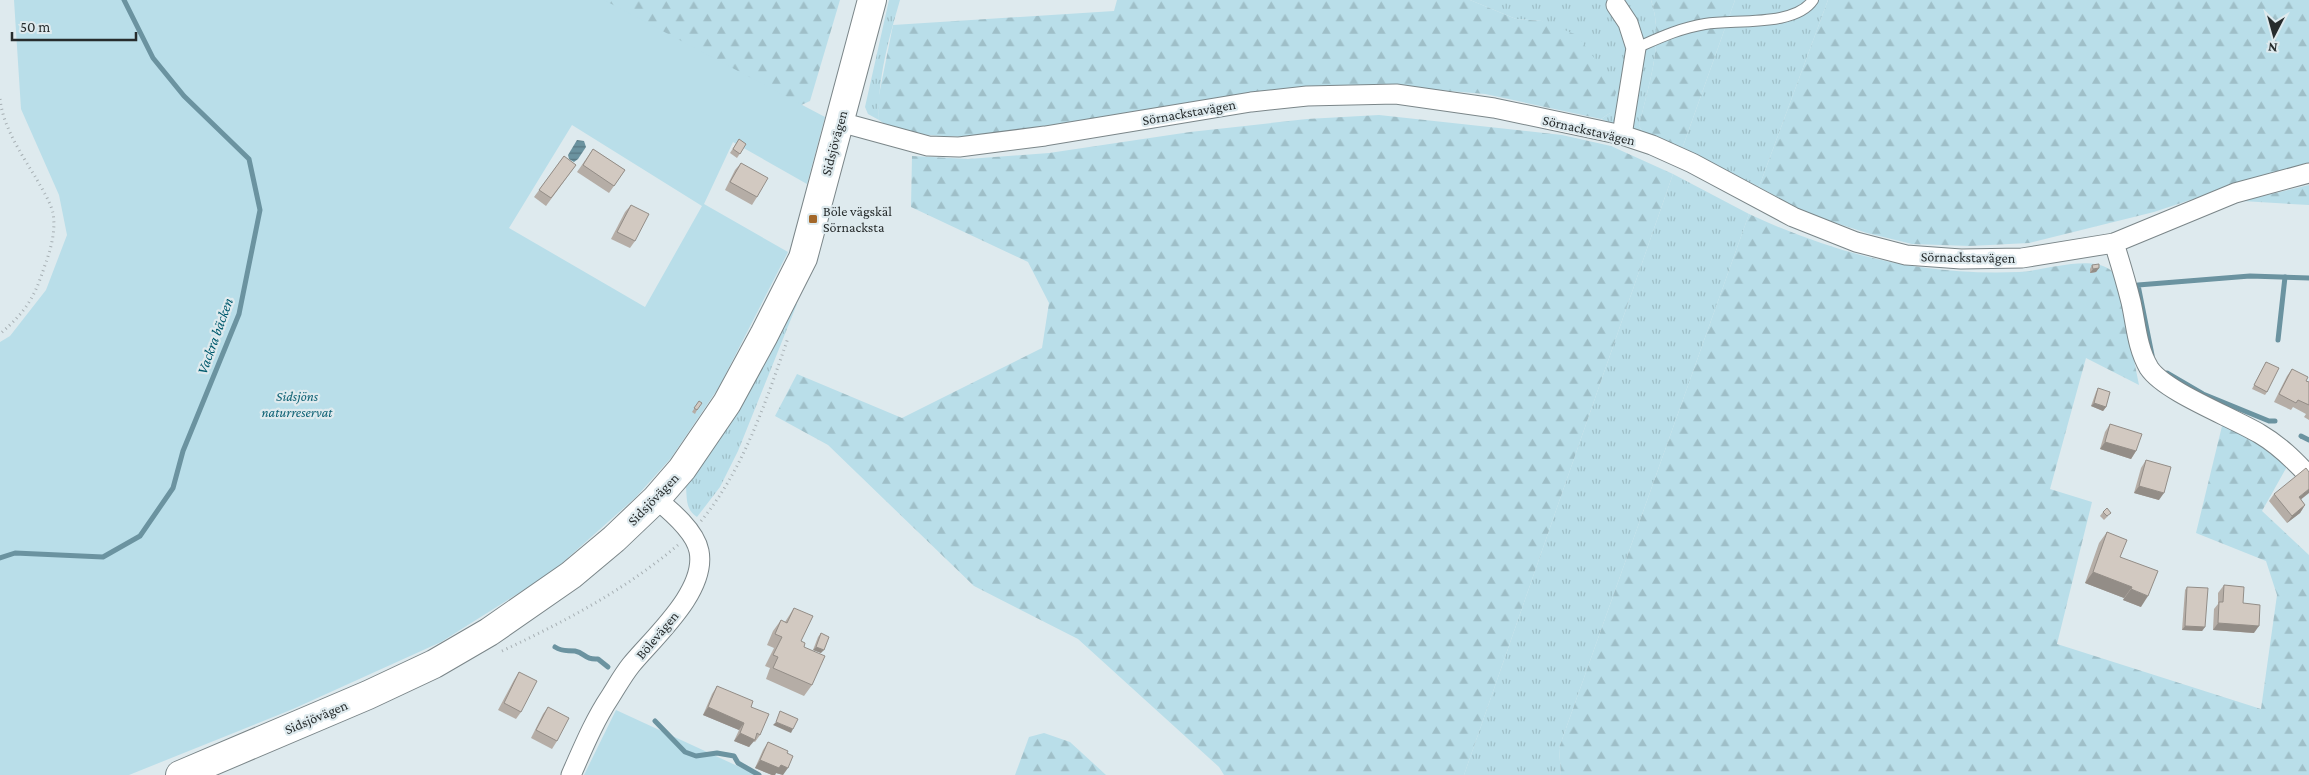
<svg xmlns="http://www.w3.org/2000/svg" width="2309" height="775" viewBox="0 0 2309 775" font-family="'Crimson Pro',serif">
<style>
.grass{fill:url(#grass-tufts)}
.forest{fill:url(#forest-firs)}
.green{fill:#b9dee9;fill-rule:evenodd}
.water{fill:url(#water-rules)}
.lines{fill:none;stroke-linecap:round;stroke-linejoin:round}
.stream{stroke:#6b93a0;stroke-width:5}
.service-casing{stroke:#7b8689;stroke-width:12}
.minor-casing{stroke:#7b8689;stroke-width:21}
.secondary-casing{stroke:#7b8689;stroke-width:30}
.path{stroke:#a7b0b4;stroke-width:3;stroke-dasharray:1 4;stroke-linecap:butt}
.service{stroke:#fff;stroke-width:10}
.minor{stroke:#fff;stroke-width:19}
.secondary{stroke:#fff;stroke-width:28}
.wall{fill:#b5ada6}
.shaded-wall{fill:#938d87}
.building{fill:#d2c9c1;stroke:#938d87}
.poi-dot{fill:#a36729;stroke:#deeaee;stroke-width:2}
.labels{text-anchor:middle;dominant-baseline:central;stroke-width:4.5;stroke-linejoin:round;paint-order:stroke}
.street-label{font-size:14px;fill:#272c2d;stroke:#deeaee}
.poi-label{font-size:14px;fill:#272c2d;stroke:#deeaee;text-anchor:start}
.park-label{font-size:14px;font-style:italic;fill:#0e6174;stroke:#deeaee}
.water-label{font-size:15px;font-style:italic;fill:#005a6d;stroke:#deeaee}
</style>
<defs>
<pattern id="grass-tufts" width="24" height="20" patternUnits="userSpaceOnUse" patternTransform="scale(1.25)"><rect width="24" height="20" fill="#b9dee9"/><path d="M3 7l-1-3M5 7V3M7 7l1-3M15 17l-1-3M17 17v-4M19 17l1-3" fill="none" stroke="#9fbfc8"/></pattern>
<pattern id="forest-firs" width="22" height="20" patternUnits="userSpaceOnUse" patternTransform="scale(1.25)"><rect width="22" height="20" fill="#b9dee9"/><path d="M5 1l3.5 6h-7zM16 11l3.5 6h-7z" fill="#9fbfc8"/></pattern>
<pattern id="water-rules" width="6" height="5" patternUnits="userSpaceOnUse" patternTransform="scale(1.25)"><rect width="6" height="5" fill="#6b93a0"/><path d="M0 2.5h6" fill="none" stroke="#587883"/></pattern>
</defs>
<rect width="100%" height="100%" fill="#deeaee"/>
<g class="grass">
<path d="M889 0H900C889 38 877 80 879 120L868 114 865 107Z"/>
<path d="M1470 0H1651C1665 41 1648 86 1639 126L1646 136 1601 119 1610 113 1542 21 1516 19Z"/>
<path d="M1735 0H1828L1759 187 1682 149Z"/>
<path d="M1673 174 1749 214 1559 748 1561 775H1464Z"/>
<path d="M794 304H797L738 451 720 487 697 517C686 510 687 500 686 487Z"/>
</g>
<g class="forest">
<path d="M562 0H840L810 101 773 118Z"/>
<path d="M1117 0H1470L1516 19 1542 21 1577 35 1606 74 1616 92 1610 113 1601 119 1485 94 1381 85 1303 88 970 137C941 135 903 138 879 120L878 100 893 25 1114 11Z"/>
<path d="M1651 0H1735L1682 149 1646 136 1639 126C1648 86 1665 41 1651 0Z"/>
<path d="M1828 0H2309V167L2244 182 2154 212 2029 243 1970 246 1912 244 1867 233 1808 214 1759 187Z"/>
<path d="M1379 115 1562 135 1611 146 1673 174 1464 775H1224L1219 767 1078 639 974 586 828 445 775 416 797 374 902 418 1042 348 1049 303 1028 262 911 207 912 156 968 159 1049 153 1190 132 1307 119Z"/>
<path d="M2309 185V205L2242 201Z"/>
<path d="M1749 214C1837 255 1922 276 2019 272 2043 271 2087 255 2109 269 2113 271 2116 277 2118 280L2139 385 2086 358 2050 489 2092 502 2057 644 2261 709 2277 595 2266 561 2196 533 2222 426 2227 423 2289 463 2262 511 2309 555V775H1561L1559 748Z"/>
<path d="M1044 733 1070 742 1106 775H1015L1029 737Z"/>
</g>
<g class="green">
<path d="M14 0H604L825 117 807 184 733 142 704 204 788 252 719 387 671 458 636 497 552 572 441 642 293 709 129 775H0V342L10 336 46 290 67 235 59 195 21 109ZM572 125 702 206 645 307 509 228Z"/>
<path d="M616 710 757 775H584Z"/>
</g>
<path class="water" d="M577 140 584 141 586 147 578 159 574 162 569 159 568 155Z"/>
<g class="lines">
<g class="stream">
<path d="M2278 340 2285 277"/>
<path d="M2152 355 2138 285 2250 276 2309 278"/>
<path d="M2167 373 2203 394 2269 421H2275"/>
<path d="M2301 436 2309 440"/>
<path d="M0 558 15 553 103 557 140 536 173 488 183 451 239 314 260 210 249 159 184 96 153 58 124 0"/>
<path d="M555 647C563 652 566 650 575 651 585 653 585 660 598 659L608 667"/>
<path d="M655 721 685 752 696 756 717 753 734 756 738 763 759 775"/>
</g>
<defs>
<path id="service" d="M1636 48C1659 38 1680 28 1705 24 1735 19 1795 27 1813 0"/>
<g id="minor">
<path d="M1616 5 1628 23 1636 48 1622 135"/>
<path d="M840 122 928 146 959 147 1045 136 1251 102 1307 96 1396 94 1494 108 1622 135 1652 145 1692 163 1793 217 1856 242 1906 255 1961 259 2022 258 2114 243 2235 193 2309 173"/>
<path d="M2114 243C2120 262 2126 282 2131 302 2136 324 2137 348 2149 368 2165 392 2232 417 2260 434 2279 445 2294 460 2309 476"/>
<path d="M571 775C583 748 594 721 610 697 617 686 623 675 631 665 654 637 707 591 699 551 695 531 671 511 656 499"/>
</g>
<path id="secondary" d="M180 775 368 695 434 664 489 632 571 575 614 539 656 499 682 469 727 403 764 335 803 258 872 0"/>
</defs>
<use href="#service" class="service-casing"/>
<use href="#minor" class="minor-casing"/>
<use href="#secondary" class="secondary-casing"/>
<g class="path">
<path d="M0 99C3 127 22 155 36 178 42 189 50 201 53 213 56 230 51 249 45 265 34 299 26 311 0 334"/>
<path d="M701 521C744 469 766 401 788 338"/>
<path d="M502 651C564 622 625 590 678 545"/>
</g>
<use href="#service" class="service"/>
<use href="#minor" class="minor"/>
<use href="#secondary" class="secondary"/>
</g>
<g class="wall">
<path d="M739 139 746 144 737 158 730 153Z"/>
<path d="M593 149 625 170 609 193 577 172Z"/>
<path d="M564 156 576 165 546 206 534 197Z"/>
<path d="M741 163 757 197 752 205 725 190 735 170Z"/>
<path d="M631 205 635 241 630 248 611 239 625 212Z"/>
<path d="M2092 265 2099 268 2096 272 2090 273V269Z"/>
<path d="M2266 362 2267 392 2265 395 2252 389Z"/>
<path d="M2292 369 2306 381 2309 382V420L2304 417 2306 414 2293 407 2291 410 2274 402 2287 376Z"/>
<path d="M2098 388 2106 407 2103 411 2091 406 2096 392Z"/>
<path d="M699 401 697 410 695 414 692 412Z"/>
<path d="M2110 424 2136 451 2131 459 2100 449 2105 432Z"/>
<path d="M2146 460 2159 500 2134 493 2141 468Z"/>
<path d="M2274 494 2301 499 2305 505 2300 513 2287 523 2269 501Z"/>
<path d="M2103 512 2108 516 2104 520 2100 516Z"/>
<path d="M2107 532 2120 557 2141 607 2123 600 2124 598 2085 583 2099 543Z"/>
<path d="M2224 585 2243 603 2254 633 2213 630 2214 609 2218 604V593Z"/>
<path d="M2187 587 2205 627 2202 631 2182 630 2185 590Z"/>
<path d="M794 608 801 641 804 647 812 685 804 696 766 679 770 668 765 666 774 648 767 645 773 631 781 620 785 622Z"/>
<path d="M821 633V653L813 650 818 637Z"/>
<path d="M519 672 521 712 516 719 498 710 514 680Z"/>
<path d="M717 686 751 707 760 735 755 742 753 741 749 747 734 741 739 730 703 715 712 694Z"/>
<path d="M548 707 557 741 552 749 531 738 543 714Z"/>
<path d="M768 742 787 753 783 775 776 773 775 775H772L755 768 763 750Z"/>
</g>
<g class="shaded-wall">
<path d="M2099 268 2096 272 2090 273 2093 269Z"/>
<path d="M2094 403 2106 407 2103 411 2091 406Z"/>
<path d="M2105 442 2136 451 2131 459 2100 449Z"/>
<path d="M2139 486 2164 493 2159 500 2134 493Z"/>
<path d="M2309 489V493L2294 505 2299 497Z"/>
<path d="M2305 505 2300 513 2287 523 2292 516Z"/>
<path d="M2093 572 2132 587 2124 598 2085 583Z"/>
<path d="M2131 589 2148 596 2141 607 2123 600Z"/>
<path d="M2218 623 2259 626 2254 633 2213 630Z"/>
<path d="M2185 626 2205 627 2202 631 2182 630Z"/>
<path d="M816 647 824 650 821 653 813 650Z"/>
<path d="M708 707 744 723 739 730 703 715Z"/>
<path d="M776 722 793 729 791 733 773 725Z"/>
<path d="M740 733 755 740 749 747 734 741Z"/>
<path d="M760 760 781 765 788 768 783 775 776 773 775 775H772L755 768Z"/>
</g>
<g class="building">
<path d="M739 139 746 144 740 154 733 149Z"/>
<path d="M593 149 625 170 614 186 583 165Z"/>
<path d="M564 156 576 165 551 198 539 190Z"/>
<path d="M741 163 768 178 757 197 730 182Z"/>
<path d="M631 205 649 214 635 241 617 232Z"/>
<path d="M2099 264V268L2093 269 2092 265Z"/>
<path d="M2266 362 2279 368 2267 392 2254 385Z"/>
<path d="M2292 369 2308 377 2306 381 2309 382V405L2298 400 2296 403 2279 394Z"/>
<path d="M2098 388 2110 392 2106 407 2094 403Z"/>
<path d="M699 401 702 403 697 410 694 408Z"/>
<path d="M2110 424 2142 434 2136 451 2105 442Z"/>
<path d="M2146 460 2171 467 2164 493 2139 486Z"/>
<path d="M2306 468 2309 472V489L2299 497 2305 505 2292 516 2274 494Z"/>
<path d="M2107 508 2111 513 2107 516 2103 512Z"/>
<path d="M2107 532 2127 540 2120 557 2158 571 2148 596 2131 589 2132 587 2093 572Z"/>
<path d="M2224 585 2244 587 2243 603 2260 605 2259 626 2218 623 2219 602H2223Z"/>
<path d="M2187 587 2208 588 2205 627 2185 626Z"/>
<path d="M794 608 813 616 801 641 805 643 804 647 825 656 812 685 773 668 778 657 773 655 782 637 775 634 781 620 787 623Z"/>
<path d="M821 633 829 637 824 650 816 647Z"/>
<path d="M519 672 537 681 521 712 504 703Z"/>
<path d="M717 686 753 701 751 707 769 714 760 735 757 733 755 740 740 733 744 723 708 707Z"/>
<path d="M548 707 569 718 557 741 536 730Z"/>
<path d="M780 711 798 719 793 729 776 722Z"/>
<path d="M768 742 788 751 787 753 793 756 788 768 781 765 779 768 760 760Z"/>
</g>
<rect class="poi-dot" x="808" y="214" width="10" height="10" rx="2.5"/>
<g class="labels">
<g class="street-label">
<text transform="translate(1189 112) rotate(-10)">Sörnackstavägen</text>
<text transform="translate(1589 130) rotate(13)">Sörnackstavägen</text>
<text transform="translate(834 143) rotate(-75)">Sidsjövägen</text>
<text transform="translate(1968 257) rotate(1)">Sörnackstavägen</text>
<text transform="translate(653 499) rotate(-46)">Sidsjövägen</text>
<text transform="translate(657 635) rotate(-50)">Bölevägen</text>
<text transform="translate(316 717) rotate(-23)">Sidsjövägen</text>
</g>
<g class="poi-label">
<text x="823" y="211">Böle vägskäl<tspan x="823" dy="16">Sörnacksta</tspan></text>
</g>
<g class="park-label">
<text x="297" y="396">Sidsjöns<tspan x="297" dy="16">naturreservat</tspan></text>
</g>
<g class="water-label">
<text transform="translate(215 336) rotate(-70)">Vackra bäcken</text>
</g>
</g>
<g transform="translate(2274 35) rotate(186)" stroke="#deeaee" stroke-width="4" paint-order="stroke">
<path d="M0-4L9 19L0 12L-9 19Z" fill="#272c2d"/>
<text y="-8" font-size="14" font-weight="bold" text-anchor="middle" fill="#272c2d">N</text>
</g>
<path d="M12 32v8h124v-8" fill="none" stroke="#272c2d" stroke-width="2.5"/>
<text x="20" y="32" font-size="15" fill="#272c2d" stroke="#deeaee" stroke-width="4" paint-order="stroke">50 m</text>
</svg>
